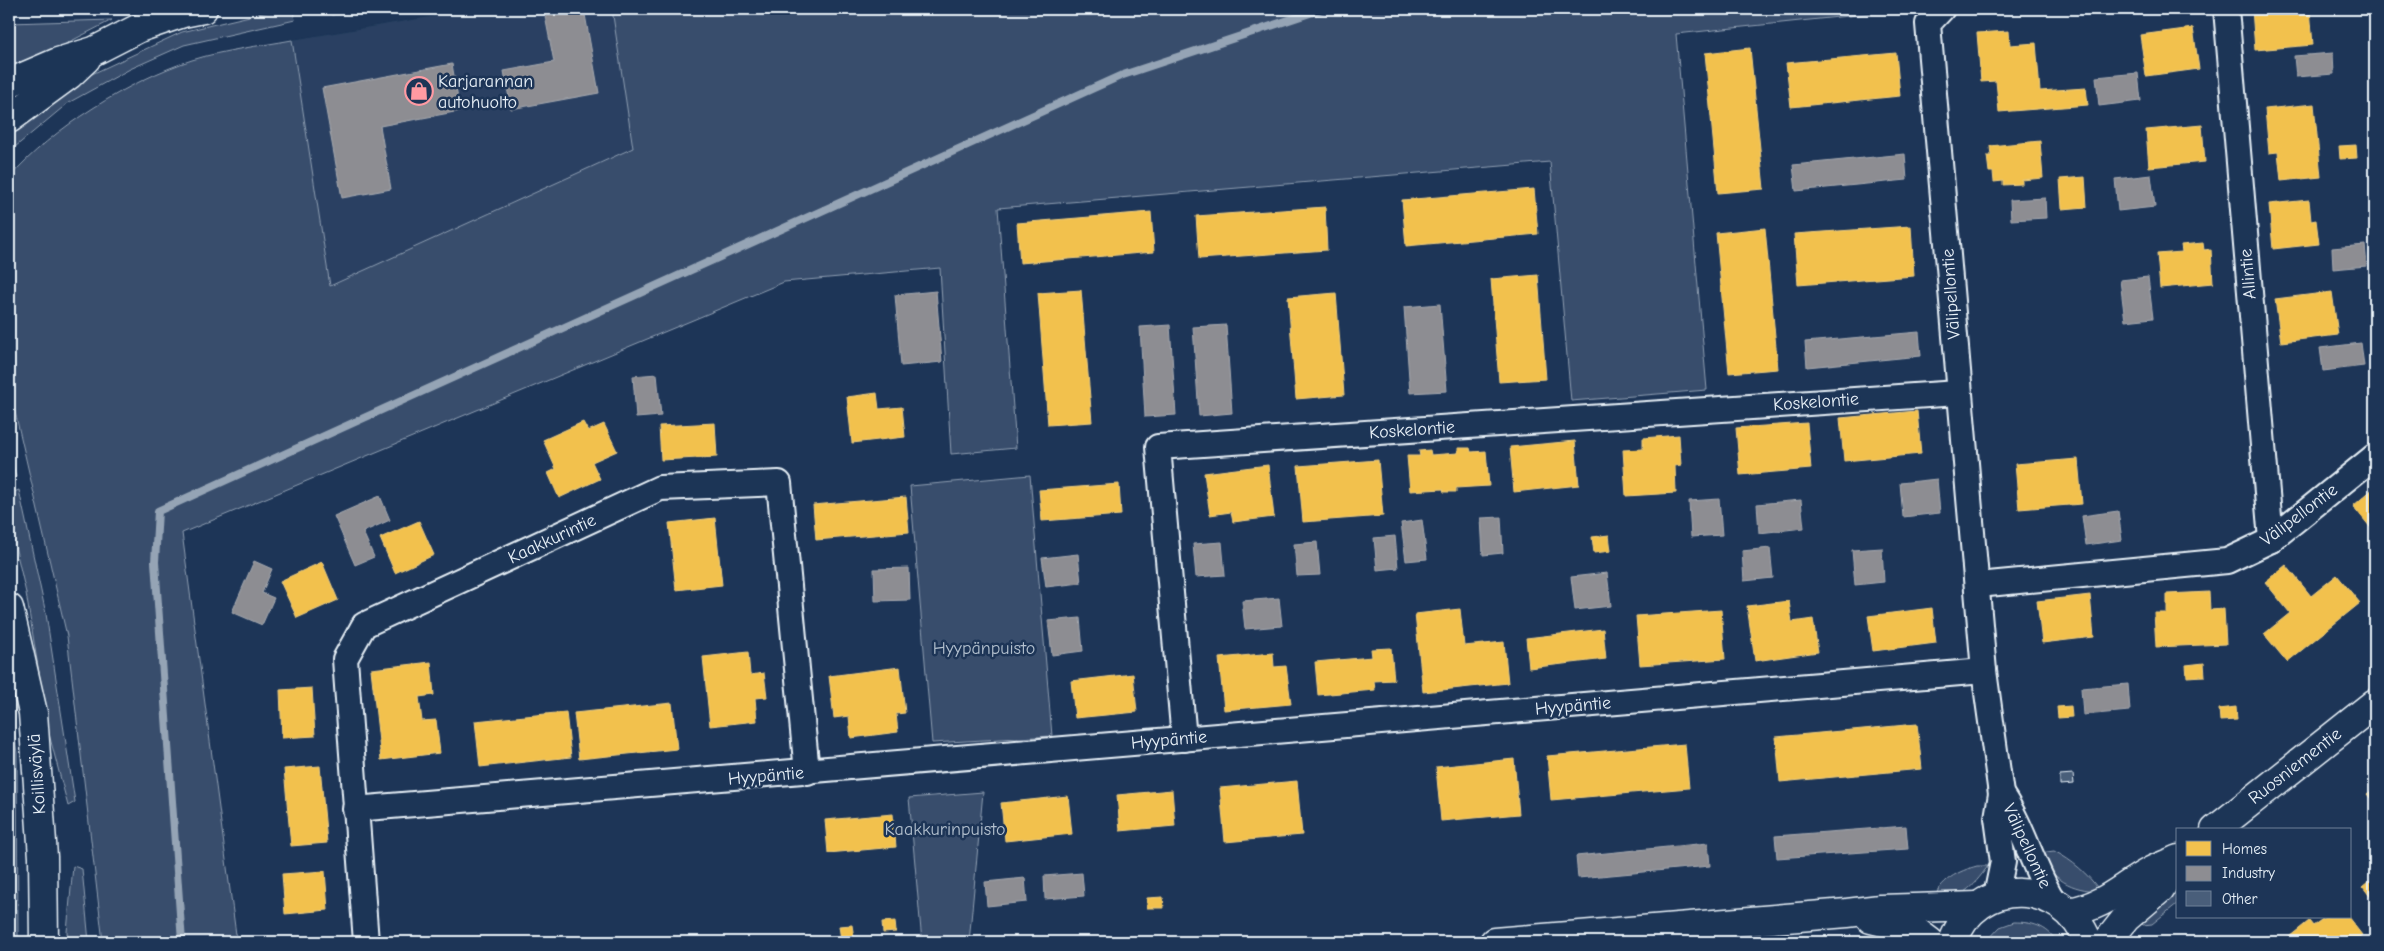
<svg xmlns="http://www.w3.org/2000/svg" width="2384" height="951" viewBox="0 0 2384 951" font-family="'Comic Neue',sans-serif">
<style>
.built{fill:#2a4162}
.green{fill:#374d6c;stroke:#909fb2}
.homes{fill:#f2c14e;stroke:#efcf81}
.industry{fill:#8d8d92;stroke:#a8abb1}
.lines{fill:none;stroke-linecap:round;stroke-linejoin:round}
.stream{stroke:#95a4b5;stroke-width:8}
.building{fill:#495e7a;stroke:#e8f1f8}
.minor-casing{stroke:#e8f1f8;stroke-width:28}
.tertiary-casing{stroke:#e8f1f8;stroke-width:31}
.secondary-casing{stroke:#e8f1f8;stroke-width:31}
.minor{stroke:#1d3557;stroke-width:24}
.tertiary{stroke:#1d3557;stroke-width:28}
.secondary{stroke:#1d3557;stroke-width:28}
.labels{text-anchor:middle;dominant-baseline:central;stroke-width:5;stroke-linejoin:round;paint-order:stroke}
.poi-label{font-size:18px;fill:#e8f1f8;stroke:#1d3557;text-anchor:start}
.street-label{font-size:18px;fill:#e8f1f8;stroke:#1d3557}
.park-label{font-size:18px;fill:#b3c0ce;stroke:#1d3557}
</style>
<rect width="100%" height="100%" fill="#1d3557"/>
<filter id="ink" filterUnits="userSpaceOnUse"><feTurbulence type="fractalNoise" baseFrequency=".02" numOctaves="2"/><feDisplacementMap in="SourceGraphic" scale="10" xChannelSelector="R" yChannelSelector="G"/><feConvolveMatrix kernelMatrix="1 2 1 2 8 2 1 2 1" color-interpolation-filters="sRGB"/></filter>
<g filter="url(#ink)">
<path class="built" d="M478 9H612L633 148 330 286 292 40Z"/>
<g class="green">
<path d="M279 9 293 11 295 20 184 45 130 69 68 103 9 152V134L77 81 182 32Z"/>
<path d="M327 9H367L332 15 328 13Z"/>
<path d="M612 9H1915L1676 34 1707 390 1571 401 1550 162 998 208 1016 448 951 454 940 268 784 282 182 533 237 942H103L67 636 9 386V178C51 129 130 80 192 60 224 50 260 46 292 40L330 286 633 148Z"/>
<path d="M112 20 9 73V23Z"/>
<path d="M9 449 16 477 9 480Z"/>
<path d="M1030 475 1052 736 932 743 910 486Z"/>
<path d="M19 490 46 614 75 802 68 806 49 734 26 593 9 520V494Z"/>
<path d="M9 697 17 753 18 942H9Z"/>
<path d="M983 792 969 942H922L909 798Z"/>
<path d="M2054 851C2073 861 2087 873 2100 891 2071 890 2052 880 2040 853Z"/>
<path d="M73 866 82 869 89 942H68L67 932Z"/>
<path d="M1977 866H1988C1972 888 1962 899 1934 900 1939 880 1959 871 1977 866Z"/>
<path d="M2178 888V903L2152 924 2143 925 2139 921 2156 904Z"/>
<path d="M2014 922C2032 922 2047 926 2057 942H1986L2000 927Z"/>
</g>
<g class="homes">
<path d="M2252 9H2310L2313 45 2255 50Z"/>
<path d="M2193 28 2199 69 2146 76 2140 35Z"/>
<path d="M2009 31 2010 45 2036 43 2040 91 2086 88 2088 105 1999 112 1996 81 1981 82 1977 33Z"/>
<path d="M1750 48 1764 189 1718 193 1705 53Z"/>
<path d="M1896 53 1900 96 1791 107 1786 63Z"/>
<path d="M2314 104 2321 177 2281 181 2278 152 2269 153 2265 109Z"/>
<path d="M2202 125 2205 162 2149 167 2146 130Z"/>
<path d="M2040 141 2043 178 2022 180V184L2003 185V181L1994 182 1993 172H1989L1987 156H1991L1990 146Z"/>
<path d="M2356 145 2357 158 2340 159 2339 146Z"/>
<path d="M2085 177 2087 207 2062 209 2060 179Z"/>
<path d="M1534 189 1538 234 1406 246 1402 200Z"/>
<path d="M2309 200 2311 221 2316 220 2319 244 2273 249 2269 204Z"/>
<path d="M1325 207 1327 250 1199 259 1196 216Z"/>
<path d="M1151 212 1154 252 1020 263 1017 223Z"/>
<path d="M1911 226 1914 276 1798 285 1794 234Z"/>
<path d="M1765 228 1778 369 1729 373 1716 233Z"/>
<path d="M2203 243 2204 250 2211 249 2213 283 2160 288 2157 254 2182 252 2181 245Z"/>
<path d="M1538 275 1546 379 1499 382 1491 279Z"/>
<path d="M1081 290 1092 422 1048 425 1038 293Z"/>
<path d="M2332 292 2338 335 2281 342 2275 299Z"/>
<path d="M1336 293 1344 395 1296 399 1288 297Z"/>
<path d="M877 393 879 409 902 407 905 437 852 443 847 397Z"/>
<path d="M1917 411 1921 454 1844 461 1840 418Z"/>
<path d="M583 422 588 431 604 424 617 451 592 462 600 479 559 498 548 473 556 469 543 440Z"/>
<path d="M715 423 717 457 661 460 659 426Z"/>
<path d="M1807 423 1811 469 1740 475 1736 428Z"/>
<path d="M1679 435 1681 465 1675 466 1676 493 1626 496 1623 450 1643 449V438Z"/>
<path d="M1575 441 1579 485 1514 492 1510 447Z"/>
<path d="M1458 448H1470L1471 452 1486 451 1489 486 1456 488V492H1444L1443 489 1410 491 1407 456H1420L1419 451 1430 450 1431 455 1458 453Z"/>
<path d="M2078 459 2082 504 2019 509 2015 464Z"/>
<path d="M1378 460 1383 516 1303 522 1298 466Z"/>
<path d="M1268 465 1274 517 1233 522 1231 512 1210 515 1204 473Z"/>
<path d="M1119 484 1121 515 1042 521 1039 490Z"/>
<path d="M2375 487V533L2353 506Z"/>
<path d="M906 497 909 532 816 540 813 505Z"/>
<path d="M715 518 722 585 676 590 669 523Z"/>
<path d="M419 521 434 555 395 573 380 538Z"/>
<path d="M1609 535 1611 551 1594 553 1592 537Z"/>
<path d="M322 562 338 600 297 618 280 581Z"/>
<path d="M2286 565 2311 596 2337 575 2360 603 2287 662 2264 634 2290 613 2265 582Z"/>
<path d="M2209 592 2210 610 2224 609 2226 644 2156 647 2154 613H2167V594Z"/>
<path d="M2090 595 2094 637 2042 643 2037 601Z"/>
<path d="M1789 601 1792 622 1813 619 1818 652 1755 661 1747 606Z"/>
<path d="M1932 608 1936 643 1873 651 1868 616Z"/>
<path d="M1460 609 1464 646 1504 642 1508 683 1423 692 1415 614Z"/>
<path d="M1721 610 1725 659 1640 665 1636 616Z"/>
<path d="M1603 629 1606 659 1529 668 1526 638Z"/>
<path d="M1391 648 1394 680 1374 681 1375 690 1318 695 1315 662 1372 657 1371 649Z"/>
<path d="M748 652 750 675 764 673 767 697 755 698 757 721 710 726 703 657Z"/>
<path d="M1273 653 1274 667 1286 666 1291 704 1224 710 1219 658Z"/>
<path d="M431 662 434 695 419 697 422 721 436 720 440 753 381 760 371 669Z"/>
<path d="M2204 663 2205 676 2187 677 2186 665Z"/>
<path d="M900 667 905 713 896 714 898 732 851 738 849 716 834 718 829 676Z"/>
<path d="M1133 674 1137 712 1075 718 1071 681Z"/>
<path d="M312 688 315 736 282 738 280 690Z"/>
<path d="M672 703 677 749 579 759 574 713Z"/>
<path d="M2071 706 2072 717 2058 718 2057 707Z"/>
<path d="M2236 707 2237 720 2220 721 2219 709Z"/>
<path d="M566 712 571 757 480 767 475 721Z"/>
<path d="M1917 724 1922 769 1780 782 1776 737Z"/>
<path d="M1685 744 1689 788 1551 800 1547 756Z"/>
<path d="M1514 759 1519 814 1441 821 1436 767Z"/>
<path d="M320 766 327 843 291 846 284 769Z"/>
<path d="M1297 781 1302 835 1225 842 1220 788Z"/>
<path d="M2375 788V804L2367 794Z"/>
<path d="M1172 790 1175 826 1120 831 1117 795Z"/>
<path d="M1068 796 1072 834 1005 841 1001 803Z"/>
<path d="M893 814 896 847 828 853 825 820Z"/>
<path d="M325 871 328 910 285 914 282 874Z"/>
<path d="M2375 877V903L2363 887Z"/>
<path d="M1163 897 1164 908H1147V898Z"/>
<path d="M2325 917H2348L2362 935 2352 942 2284 941 2309 921 2313 926Z"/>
<path d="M895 921 896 932 883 933 882 922Z"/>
<path d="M852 925 854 938 841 940 839 926Z"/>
</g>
<g class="industry">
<path d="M584 9 599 93 511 109 504 71 554 62 545 16Z"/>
<path d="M2333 53 2334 74 2296 77 2294 56Z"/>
<path d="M452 64 460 111 380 126 391 189 342 198 322 88Z"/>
<path d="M2138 73 2141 101 2099 106 2096 77Z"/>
<path d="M1905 154 1907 180 1796 191 1793 165Z"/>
<path d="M2151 175 2155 207 2118 211 2115 179Z"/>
<path d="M2045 198 2046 218 2011 220 2010 200Z"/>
<path d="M2365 245 2367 266 2333 269 2332 248Z"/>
<path d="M2148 277 2153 318 2125 321 2120 280Z"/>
<path d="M936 291 942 362 901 366 895 295Z"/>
<path d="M1440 304 1447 391 1410 393 1404 307Z"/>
<path d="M1170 325 1176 415 1145 417 1140 327Z"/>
<path d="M1226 325 1232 413 1199 416 1193 327Z"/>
<path d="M1919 332 1921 356 1807 367 1805 342Z"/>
<path d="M2361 343 2364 366 2323 371 2320 348Z"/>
<path d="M657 374 661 416 636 418 633 376Z"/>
<path d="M1937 479 1940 513 1903 517 1900 483Z"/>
<path d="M380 496 390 520 363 532 374 557 355 565 334 516Z"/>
<path d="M1719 499 1722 535 1691 537 1689 501Z"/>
<path d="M1801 500 1804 528 1759 533 1757 504Z"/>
<path d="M2118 511 2122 540 2086 545 2082 516Z"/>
<path d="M1501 517 1503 553 1483 555 1481 518Z"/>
<path d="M1422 520 1427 559 1406 561 1401 523Z"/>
<path d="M1395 536 1398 568 1377 570 1374 538Z"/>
<path d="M1222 542 1225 575 1196 577 1193 544Z"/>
<path d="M1317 542 1320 575 1297 576 1294 544Z"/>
<path d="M1770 548 1773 578 1744 581 1742 551Z"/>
<path d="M1882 548 1884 582 1855 585 1852 550Z"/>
<path d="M1078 554 1081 583 1046 587 1042 558Z"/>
<path d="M254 561 272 569 262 593 274 598 262 625 232 612Z"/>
<path d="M909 568 910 600 875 601 874 569Z"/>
<path d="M1607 573 1611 606 1575 610 1571 577Z"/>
<path d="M1279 598 1282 626 1245 629 1242 601Z"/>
<path d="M1080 618 1083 651 1052 655 1048 621Z"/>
<path d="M2128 684 2130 711 2083 715 2081 688Z"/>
<path d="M1906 826 1908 849 1777 858 1775 836Z"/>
<path d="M1708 843 1710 866 1578 878 1576 856Z"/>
<path d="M1082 873 1084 896 1045 899 1044 876Z"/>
<path d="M1025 878 1027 902 987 906 985 882Z"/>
</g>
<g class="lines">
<path class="stream" d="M182 942 155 562 158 511 1120 76 1322 9"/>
</g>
<path class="building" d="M2073 774 2074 784 2060 785V775Z"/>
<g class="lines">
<defs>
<g id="minor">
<path d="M1942 9 1928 24 1984 671 2001 794 1997 818 2003 862 1996 896"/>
<path d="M2226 9 2271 540"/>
<path d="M1978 585 2227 561 2271 540 2375 456"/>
<path d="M1184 739 1158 447 1958 393"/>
<path d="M2001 794C2023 826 2032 865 2052 899"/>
<path d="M355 809 1984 671"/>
<path d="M366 942 345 659 364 625 660 488 779 483 807 772"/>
</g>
<g id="tertiary">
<path d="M9 83 58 62 94 51 139 28 183 13 203 9"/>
<path d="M9 119 69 75 86 59"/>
<path d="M1871 919 1914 930 1930 942"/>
<path d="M1494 942 1847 913 1880 909 1978 906"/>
</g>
<g id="secondary">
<path d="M9 608 33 713 43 857 44 942"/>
<path d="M2215 830 2375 703"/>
<path d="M2070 912C2108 904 2118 889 2149 872 2158 867 2168 864 2178 859"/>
<path d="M1953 942C1976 875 2064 878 2088 942"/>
<path d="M2107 942 2126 918 2160 889 2178 860"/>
</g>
</defs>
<use href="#minor" class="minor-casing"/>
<use href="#tertiary" class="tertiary-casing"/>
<use href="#secondary" class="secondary-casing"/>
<use href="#minor" class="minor"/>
<use href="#tertiary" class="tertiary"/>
<use href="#secondary" class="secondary"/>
</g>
</g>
<defs>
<symbol id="shop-ring" viewBox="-11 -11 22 22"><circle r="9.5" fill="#1d3557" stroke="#ff9aa2" stroke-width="1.5"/><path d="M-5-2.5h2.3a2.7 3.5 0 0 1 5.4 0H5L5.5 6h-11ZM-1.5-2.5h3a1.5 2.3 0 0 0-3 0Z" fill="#ff9aa2"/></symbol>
</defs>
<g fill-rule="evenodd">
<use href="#shop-ring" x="403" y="75" width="32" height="32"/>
</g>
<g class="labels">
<g class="poi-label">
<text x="438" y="81">Karjarannan<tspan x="438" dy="21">autohuolto</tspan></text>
</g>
<g class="street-label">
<text transform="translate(2248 274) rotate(-95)">Allintie</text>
<text transform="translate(1951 294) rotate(-94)">Välipellontie</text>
<text transform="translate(1816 402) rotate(-4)">Koskelontie</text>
<text transform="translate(1412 430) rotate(-4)">Koskelontie</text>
<text transform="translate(2299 515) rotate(-37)">Välipellontie</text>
<text transform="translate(552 539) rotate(-25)">Kaakkurintie</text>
<text transform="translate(1573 706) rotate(-5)">Hyypäntie</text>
<text transform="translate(1169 740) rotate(-5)">Hyypäntie</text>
<text transform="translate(2295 766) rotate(-38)">Ruosniementie</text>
<text transform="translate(37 774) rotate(-94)">Koillisväylä</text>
<text transform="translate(766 776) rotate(-5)">Hyypäntie</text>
<text transform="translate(2027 846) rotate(65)">Välipellontie</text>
</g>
<g class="park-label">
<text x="984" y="648">Hyypänpuisto</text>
<text x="945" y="829">Kaakkurinpuisto</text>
</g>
</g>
<rect width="2384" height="951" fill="none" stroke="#1d3557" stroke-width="30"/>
<rect x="15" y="15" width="2354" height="921" fill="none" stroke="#e8f1f8" stroke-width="2" filter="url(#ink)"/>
<rect x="2176" y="828" width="175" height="90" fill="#1d3557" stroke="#6e8097"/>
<rect x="2186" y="841" width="25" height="15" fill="#f2c14e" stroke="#6e8097"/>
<text x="2222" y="854" font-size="15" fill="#e8f1f8">Homes</text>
<rect x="2186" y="866" width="25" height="15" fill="#8d8d92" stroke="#6e8097"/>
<text x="2222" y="878" font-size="15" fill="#e8f1f8">Industry</text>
<rect x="2186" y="891" width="25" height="15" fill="#495e7a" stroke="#6e8097"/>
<text x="2222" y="904" font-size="15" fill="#e8f1f8">Other</text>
</svg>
